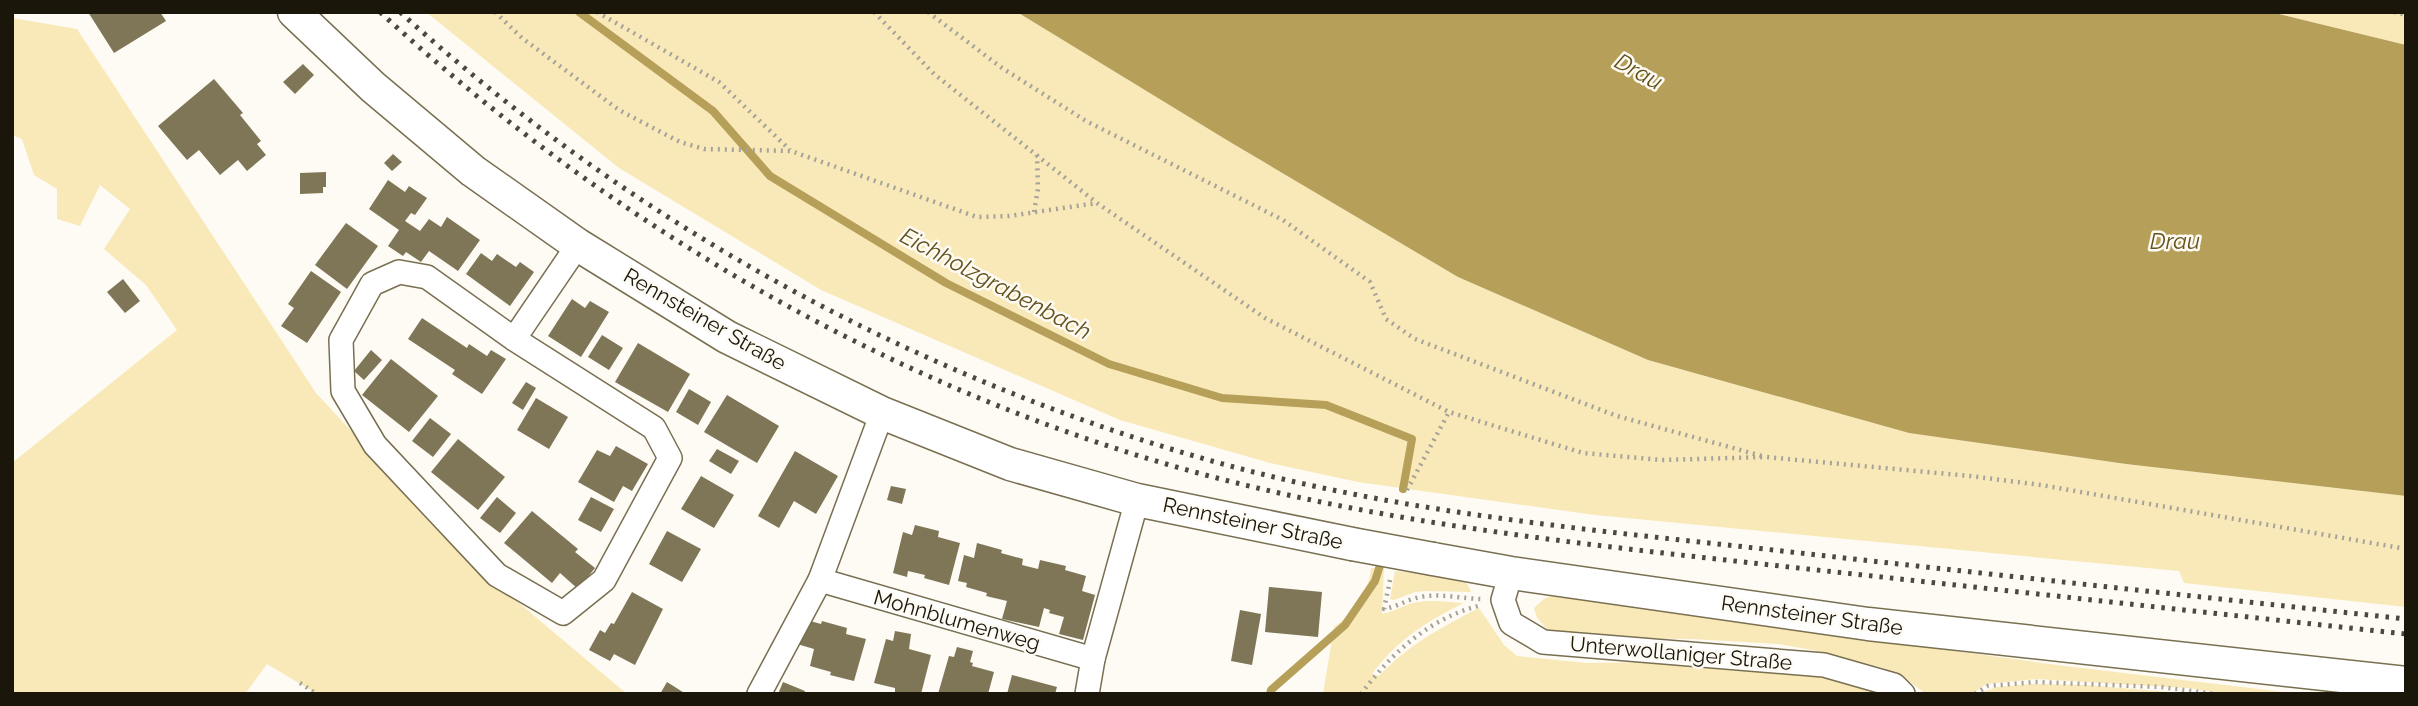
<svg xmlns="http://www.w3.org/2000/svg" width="2418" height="706" viewBox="0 0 2418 706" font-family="Raleway,sans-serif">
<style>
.green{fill:#f9e9b8}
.water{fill:#b69f58}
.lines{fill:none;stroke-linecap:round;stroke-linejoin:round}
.stream{stroke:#b69f58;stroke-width:8}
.building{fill:#7f7557}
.street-casing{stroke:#796f51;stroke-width:26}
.secondary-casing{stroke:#796f51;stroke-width:35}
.path{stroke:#a5a299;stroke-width:4.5;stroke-dasharray:2 5;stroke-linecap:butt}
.street{stroke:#fff;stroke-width:23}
.secondary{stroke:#fff;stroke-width:32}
.rail{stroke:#4b483d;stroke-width:5;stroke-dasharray:3.5 7;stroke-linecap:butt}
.secondary-bridge-casing{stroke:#796f51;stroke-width:35;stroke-linecap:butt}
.secondary-bridge{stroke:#fff;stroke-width:32}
.labels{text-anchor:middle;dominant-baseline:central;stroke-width:5;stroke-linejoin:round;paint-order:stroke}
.street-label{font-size:21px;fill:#1a160a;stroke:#fdfbf4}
.water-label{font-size:23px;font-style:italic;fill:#63521c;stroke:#fdfbf4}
</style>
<rect width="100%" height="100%" fill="#fdfbf4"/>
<g class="green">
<path d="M426 12H1017L1230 142 1458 277 1648 360 1909 433 2126 464 2406 496V607L2184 583 2179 571 1595 515 1358 482 1270 463 1120 420 821 290 619 168Z"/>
<path d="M2271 12H2406V45Z"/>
<path d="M12 18 77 29 316 393 481 571 627 694H317L267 664 245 694H12V463L177 330 146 285 104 249 130 209 100 185 80 226 57 219V189L34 175 22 139 12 135Z"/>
<path d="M1371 568H1384L1382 614C1393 612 1402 606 1413 603 1430 599 1447 602 1464 603 1426 622 1398 639 1372 674L1379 676C1408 645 1442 627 1479 608L1504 645 1517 656 1587 663 1659 662 1795 669 1867 686 1882 694H1323L1334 627C1352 615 1370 590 1371 568Z"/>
<path d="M1395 571 1459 578 1468 585 1471 592 1426 591 1415 592 1394 600 1390 599Z"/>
<path d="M1551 596 2065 666 2300 694H2227L2188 688 2036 679 1986 684 1972 694H1926L1906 679 1884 668 1817 651 1779 644 1691 639 1570 637 1547 629 1537 618 1534 608 1544 599Z"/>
<path d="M2030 684 2085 685 2193 694H1978L1997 687Z"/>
</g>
<path class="water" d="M1017 12H2271L2406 45V496L2126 464 1909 433 1648 360 1458 277 1230 142Z"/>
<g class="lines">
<g class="stream">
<path d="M579 12 713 111 770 176 946 283 1109 364 1222 398 1326 405 1412 439 1403 489"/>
<path d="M1270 694 1271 690 1345 625 1375 581 1383 556"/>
</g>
</g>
<g class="building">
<path d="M88 12H160L166 21 114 53Z"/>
<path d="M303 64 314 75 295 94 283 82Z"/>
<path d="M214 79 243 113 240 115 261 141 257 144 266 155 247 171 238 160 220 175 199 150 187 160 158 126Z"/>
<path d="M393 154 402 162 392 171 384 163Z"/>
<path d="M326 172V187H323V193L300 194V173Z"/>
<path d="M388 180 405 192 409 186 427 198 415 215 411 213 405 221 420 231 429 219 441 227 447 217 480 240 458 271 429 251 421 262 406 252 403 256 388 246 399 230 369 209Z"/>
<path d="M346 223 378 246 347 289 315 265Z"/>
<path d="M481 253 492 261 497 254 516 267 520 262 534 272 510 306 466 274Z"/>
<path d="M311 271 341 292 307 343 281 326 294 308 288 304Z"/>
<path d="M123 279 140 301 125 313 107 292Z"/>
<path d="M572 299 585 308 590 301 609 312 581 357 548 336Z"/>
<path d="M422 318 467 348 469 344 487 356 491 350 506 359 482 394 452 374 455 370 408 339Z"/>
<path d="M602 335 623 348 609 370 588 357Z"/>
<path d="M638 343 690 374 668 412 615 382Z"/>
<path d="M371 350 382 360 364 380 354 371Z"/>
<path d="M391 359 438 396 409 432 362 395Z"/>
<path d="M526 382 536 388 523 410 512 403Z"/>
<path d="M689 389 711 402 698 425 676 412Z"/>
<path d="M727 395 779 426 757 463 704 432Z"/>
<path d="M536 398 568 417 549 449 517 430Z"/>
<path d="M430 418 451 434 433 457 412 441Z"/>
<path d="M458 439 505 477 478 510 431 472Z"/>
<path d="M616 446 648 464 632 491 623 486 614 502 578 482 597 450 610 456Z"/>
<path d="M717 449 739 461 731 474 709 461Z"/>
<path d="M795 451 838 476 816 514 794 501 779 528 758 516Z"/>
<path d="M701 476 734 495 714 528 681 509Z"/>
<path d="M891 486 906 489 902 504 887 500Z"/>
<path d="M497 497 516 513 500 533 480 518Z"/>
<path d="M591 497 614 509 601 532 578 520Z"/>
<path d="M532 511 578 549 575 552 595 568 578 589 560 573 552 583 504 543Z"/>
<path d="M915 525 939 531 938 537 960 543 949 585 924 578 925 575 908 571 907 577 893 573 903 532 912 535Z"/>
<path d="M667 531 701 549 682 582 649 564Z"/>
<path d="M977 543 1002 550 1001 553 1023 559 1022 565 1038 569 1040 560 1066 566 1065 570 1086 576 1082 591 1095 595 1083 640 1059 634 1064 617 1049 613 1050 610 1044 608 1039 627 1002 619 1007 601 986 596 987 593 966 587 967 583 958 581 964 555 974 558Z"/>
<path d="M1269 587 1322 592 1318 637 1265 632Z"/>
<path d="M632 592 663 609 635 665 614 654 610 661 589 650 600 630 605 633 611 623 614 624Z"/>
<path d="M1240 610 1261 614 1252 665 1231 661Z"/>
<path d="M803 619 821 624 822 621 847 628 846 634 866 639 854 681 830 675 831 672 810 666 814 649 797 644Z"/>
<path d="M895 631 911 634 909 649 931 655 921 694H903L895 692V688L874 683 886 639 893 641Z"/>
<path d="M957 647 973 651 970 662 973 663 972 666 994 672 988 694H938L949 656 954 657Z"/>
<path d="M1012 675 1057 687 1055 694H1007Z"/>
<path d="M667 682 686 694H660Z"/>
<path d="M783 682 805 691 804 694H778Z"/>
</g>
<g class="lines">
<defs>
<g id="street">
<path d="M514 339 427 277 399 272 372 284 341 340 343 391 375 445 497 575 563 613 604 580 670 458 654 428 514 339 578 245"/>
<path d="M882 413 820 580 1093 659"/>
<path d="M1511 573 1503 600 1511 623 1543 642 1824 665 1894 685 1903 694"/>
<path d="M759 694 820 580"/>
<path d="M1087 694 1093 659 1137 500"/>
</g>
<g id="secondary">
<path d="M294 12 373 87 473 171 578 245 727 337 882 413 1010 464 1137 500 1352 544"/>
<path d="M1433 559 1511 573 1868 624 2406 683"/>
</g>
</defs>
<use href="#street" class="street-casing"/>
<use href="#secondary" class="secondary-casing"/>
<g class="path">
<path d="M495 12 522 38 619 110 680 142 704 149 791 151 977 217 1009 216 1097 203"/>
<path d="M597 12 719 82 790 150"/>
<path d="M874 12 934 74 1097 203 1265 318 1449 412 1583 453 1662 460 1766 457 1970 476 2041 485 2406 549"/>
<path d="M928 12 1002 68 1086 121 1283 220 1370 282 1386 319 1415 339 1617 416 1762 456"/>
<path d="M2394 12 2406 15"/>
<path d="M1034 212 1038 189 1037 155"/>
<path d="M1407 490 1449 412"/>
<path d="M1390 580 1384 609C1396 607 1405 601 1416 598 1437 592 1462 599 1483 599"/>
<path d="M300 683 317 694"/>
<path d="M1361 694C1392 652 1431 617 1482 605"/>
<path d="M1975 694 1988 686 2035 682 2161 687 2215 694"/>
</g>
<use href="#street" class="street"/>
<use href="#secondary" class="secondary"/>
<g class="rail">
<path d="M380 12C611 225 893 390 1198 473 1391 525 1590 545 1789 567 1994 589 2200 612 2406 634"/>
<path d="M400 12C627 218 898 369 1191 455 1378 510 1572 528 1764 549 1978 573 2192 596 2406 619"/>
</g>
<defs>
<path id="secondary-bridge" d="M1352 544 1433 559"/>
</defs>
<use href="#secondary-bridge" class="secondary-bridge-casing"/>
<use href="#secondary-bridge" class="secondary-bridge"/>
</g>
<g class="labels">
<g class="street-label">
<text transform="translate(705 319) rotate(30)">Rennsteiner Straße</text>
<text transform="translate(1253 523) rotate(12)">Rennsteiner Straße</text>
<text transform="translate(1812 615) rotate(8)">Rennsteiner Straße</text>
<text transform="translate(957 620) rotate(16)">Mohnblumenweg</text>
<text transform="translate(1681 653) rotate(5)">Unterwollaniger Straße</text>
</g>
<g class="water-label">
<text transform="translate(1639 71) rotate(29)">Drau</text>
<text x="2175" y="240">Drau</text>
<text transform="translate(996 283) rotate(28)">Eichholzgrabenbach</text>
</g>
</g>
<rect width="2418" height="706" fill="none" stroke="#1a160a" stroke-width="28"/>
</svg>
